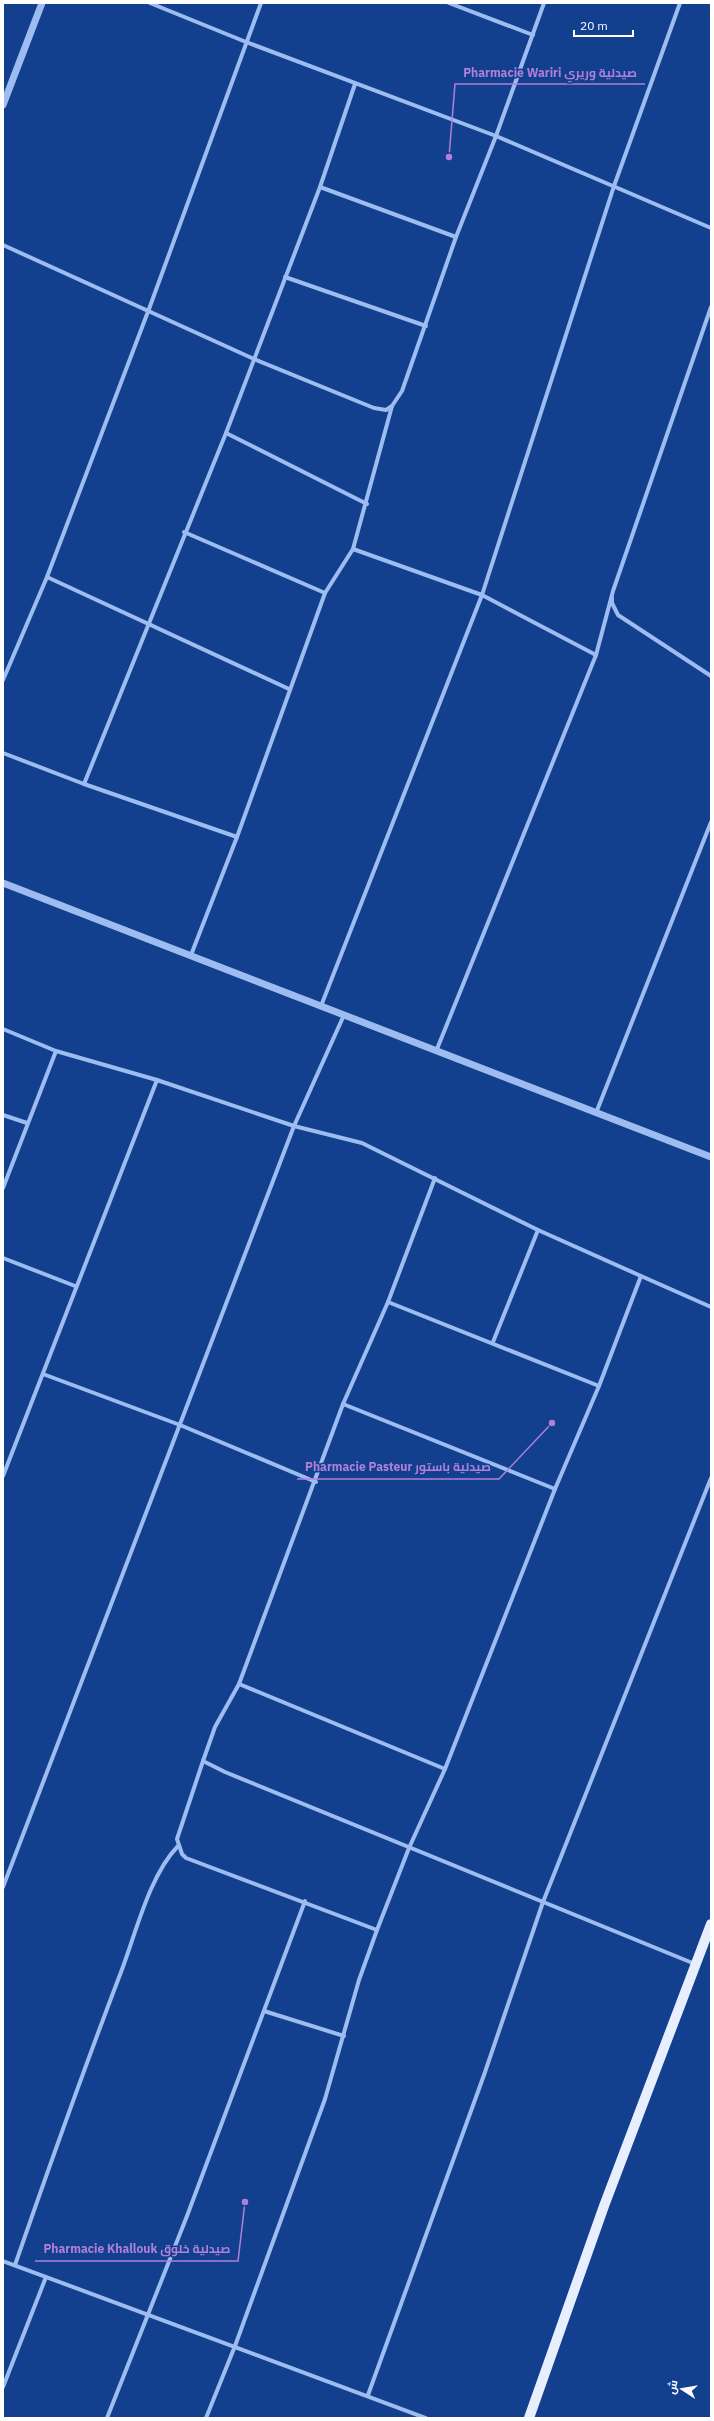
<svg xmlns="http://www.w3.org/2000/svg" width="714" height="2421" viewBox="0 0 714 2421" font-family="'IBM Plex Sans',Cairo,sans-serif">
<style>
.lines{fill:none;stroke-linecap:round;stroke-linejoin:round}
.minor{stroke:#9dbdf1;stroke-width:4}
.tertiary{stroke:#9dbdf1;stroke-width:7}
.primary{stroke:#e7efff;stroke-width:10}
.leader{fill:none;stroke:#b080d9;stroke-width:1.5}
.callout-dot{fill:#b080d9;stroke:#133f8f;stroke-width:1.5}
.callout-label{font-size:12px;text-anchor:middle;font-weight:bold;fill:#b080d9;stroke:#133f8f;stroke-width:3;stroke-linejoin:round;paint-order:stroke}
</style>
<rect width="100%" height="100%" fill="#133f8f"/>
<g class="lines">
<g class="minor">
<path d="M150 3 246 42 496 136 711 228"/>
<path d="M449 3 533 35"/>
<path d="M320 187 456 237"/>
<path d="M3 245 254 359 374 408 386 410 392 406"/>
<path d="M285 277 426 326"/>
<path d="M226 433 367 504"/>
<path d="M184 532 325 593"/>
<path d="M353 549 482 595 596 655"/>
<path d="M47 577 289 689"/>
<path d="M612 598V603L618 615 711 676"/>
<path d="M3 680 47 577 149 309 261 3"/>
<path d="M3 753 84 784 237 837"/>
<path d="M84 784 226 433 320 187 355 84"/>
<path d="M191 955 237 837 325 593 353 549 392 406 402 391 456 237 496 136 544 3"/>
<path d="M321 1006 482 595 614 186 680 3"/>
<path d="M3 1029 56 1051 157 1080 294 1126 362 1143 538 1230 641 1276"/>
<path d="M437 1049 596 655 613 591 711 307"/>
<path d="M596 1113 711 822"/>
<path d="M3 1115 27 1123"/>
<path d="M435 1178 388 1302 343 1404 239 1684 215 1727 203 1761 225 1772 695 1964"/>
<path d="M3 1188 56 1051"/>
<path d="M3 1258 75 1286"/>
<path d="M388 1302 599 1386"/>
<path d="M493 1342 538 1230"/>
<path d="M43 1374 180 1425 316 1482"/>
<path d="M343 1404 555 1489"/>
<path d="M3 1476 157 1080"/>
<path d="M239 1684 445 1769"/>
<path d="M203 1761 177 1839 182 1854 186 1858 377 1930"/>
<path d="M3 1887 294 1126 344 1015"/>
<path d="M264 2011 344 2036"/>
<path d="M3 2261 426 2418"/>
<path d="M15 2265C49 2167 84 2069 121 1972 136 1933 149 1876 178 1846"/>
<path d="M3 2387 46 2277"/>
<path d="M368 2395 484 2075 543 1902 711 1478"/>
<path d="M107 2418 187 2216 305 1901"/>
<path d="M206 2418 235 2346 325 2099 359 1980 377 1930 409 1848 445 1769 555 1489 599 1386 641 1276 711 1307"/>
</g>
<g class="tertiary">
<path d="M3 105 42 3"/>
<path d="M3 883 711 1157"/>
</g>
<path class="primary" d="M529 2418 604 2206 711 1924"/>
</g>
<path class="leader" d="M449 157L455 84H645M552 1423L499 1479H297M245 2202L238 2261H35"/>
<g class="callout-dot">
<circle cx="449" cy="157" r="4"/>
<circle cx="552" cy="1423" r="4"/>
<circle cx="245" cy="2202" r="4"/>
</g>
<g class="callout-label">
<text x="550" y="77">Pharmacie Wariri صيدلية وريري</text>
<text x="398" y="1471">Pharmacie Pasteur صيدلية باستور</text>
<text x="137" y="2253">Pharmacie Khallouk صيدلية خلوق</text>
</g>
<rect width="714" height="2421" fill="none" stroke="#ffffff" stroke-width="8"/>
<g transform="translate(682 2389) rotate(282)" stroke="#133f8f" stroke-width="3" paint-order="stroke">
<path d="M0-3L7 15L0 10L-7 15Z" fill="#ffffff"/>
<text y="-6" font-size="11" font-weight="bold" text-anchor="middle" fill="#ffffff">ش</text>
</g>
<path d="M574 30v6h59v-6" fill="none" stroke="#ffffff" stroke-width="2"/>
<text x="580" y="30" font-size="12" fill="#ffffff" stroke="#133f8f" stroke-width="3" paint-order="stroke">20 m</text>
</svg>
